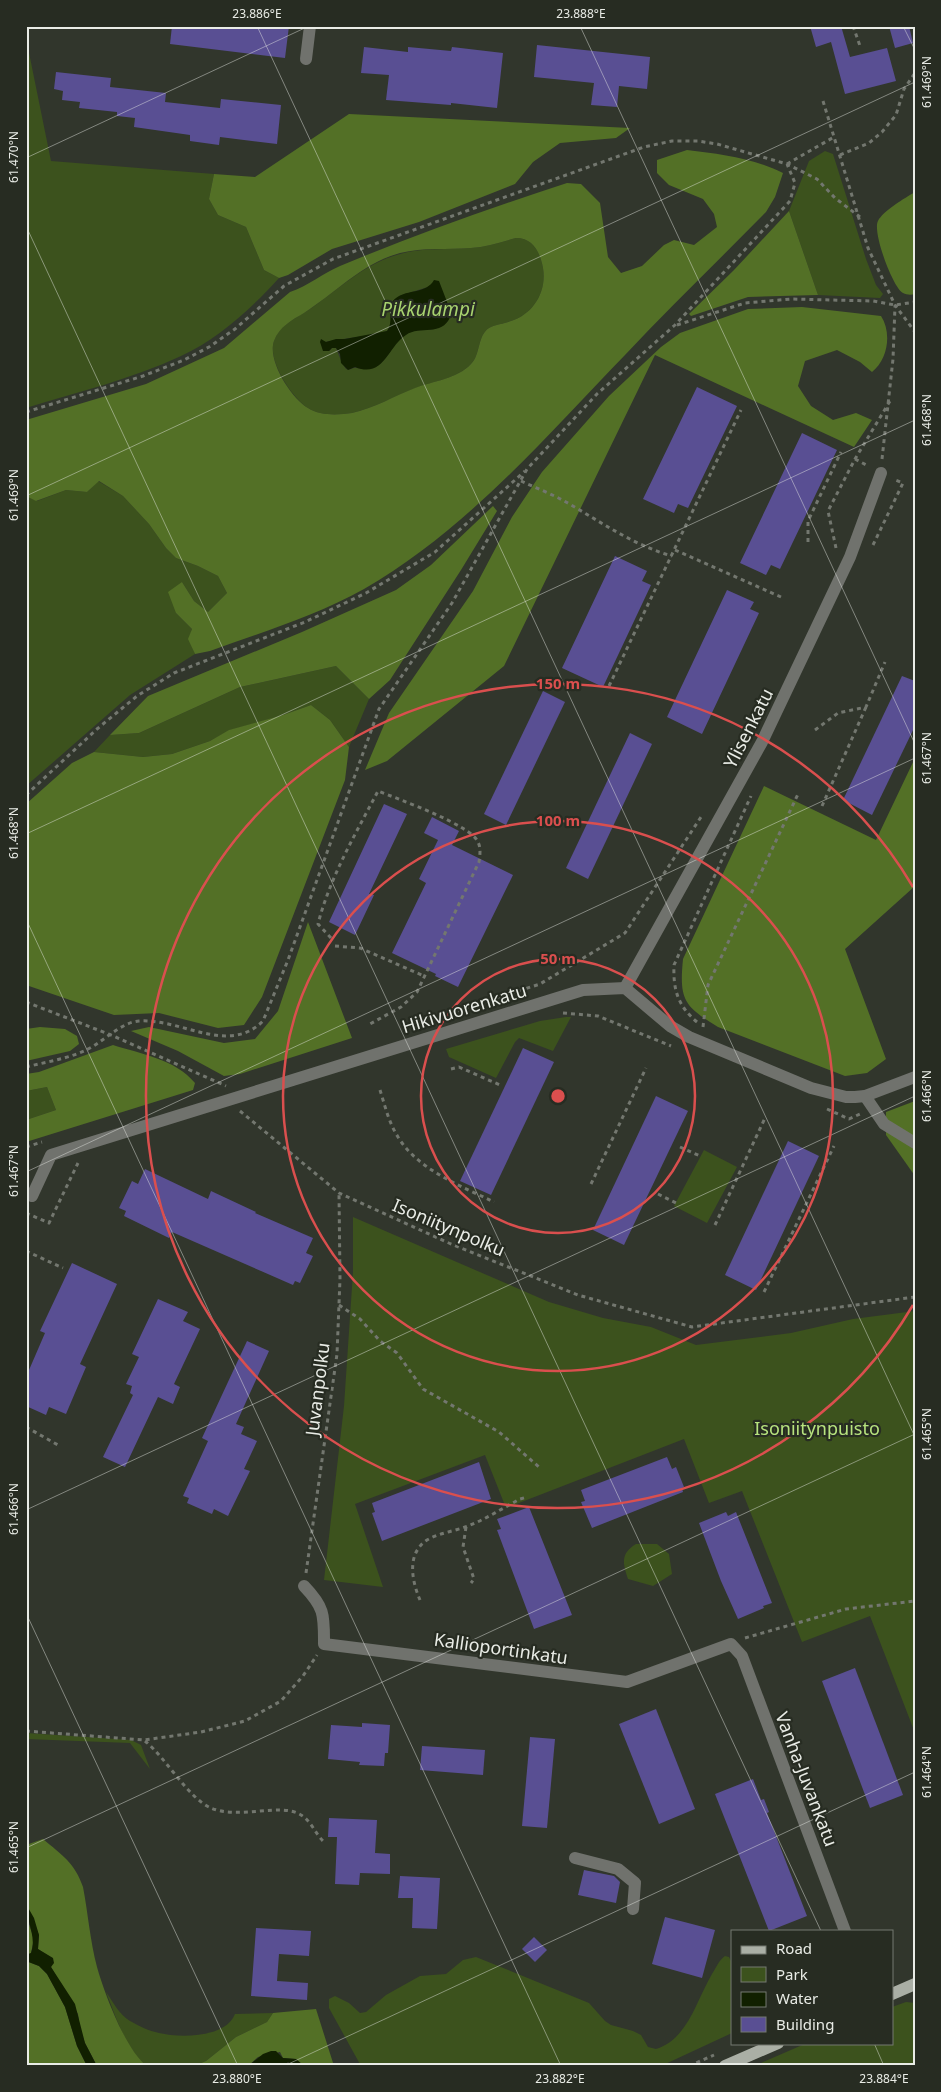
<svg xmlns="http://www.w3.org/2000/svg" width="941" height="2092" viewBox="0 0 941 2092" font-family="'Noto Sans',sans-serif">
<style>
.green{fill:#3c521d;fill-rule:evenodd}
.forest{fill:#537026;fill-rule:evenodd}
.water{fill:#112000}
.building{fill:#594f93}
.lines{fill:none;stroke-linecap:round;stroke-linejoin:round}
.path{stroke:#73776f;stroke-width:3;stroke-dasharray:4 4;stroke-linecap:butt}
.minor{stroke:#70726d;stroke-width:12}
.major{stroke:#aaafa5;stroke-width:12}
.ticks{fill:none;stroke:#e9ece6;stroke-width:1;stroke-opacity:0.45}
.ring{fill:none;stroke:#da4f4e;stroke-width:2.5}
.labels{text-anchor:middle;dominant-baseline:central;stroke-width:4.5;stroke-linejoin:round;paint-order:stroke}
.street-label{font-size:18px;fill:#e9ece6;stroke:#272c22}
.park-label{font-size:18px;fill:#b7e37e;stroke:#272c22}
.water-label{font-size:19px;font-style:italic;fill:#a8d36f;stroke:#272c22}
.centre{fill:#da4f4e;stroke:#272c22;stroke-width:2.5}
.ring-label{font-size:15px;text-anchor:middle;font-weight:bold;fill:#da4f4e;stroke:#272c22;stroke-width:4.5;stroke-linejoin:round;paint-order:stroke}
.neatline{fill:none;stroke:#e9ece6;stroke-width:2}
.ticks-label{font-size:12px;text-anchor:middle;fill:#e9ece6}
</style>
<rect width="100%" height="100%" fill="#31362c"/>
<g class="green">
<path d="M26 38 51 161 214 174 209 199 218 215 246 227 264 270 279 278C252 308 218 339 181 356 132 379 78 392 26 408Z"/>
<path d="M825 151 833 154 866 259 876 285 883 294 880 298 818 295 789 211 809 161Z"/>
<path d="M516 238C533 238 540 252 543 268 547 292 533 314 511 321 504 324 496 324 489 328 477 336 481 354 471 364 457 379 433 381 416 388 394 396 375 408 352 413 338 415 320 416 308 408 292 398 267 360 274 341 279 326 294 319 307 311 337 291 364 263 400 254 424 247 447 250 471 248 486 247 501 242 516 238ZM431 286 449 307 448 321C431 336 425 325 408 333 387 344 388 375 357 368 352 367 352 371 346 369 341 361 339 356 336 348H332L329 351H323L325 342C344 338 367 337 387 331 392 325 395 306 399 296Z"/>
<path d="M98 481 123 496 149 524 166 548 176 558 198 566 218 576 227 593 208 612 194 601 182 582 176 613 192 629 189 639 195 654 130 695 26 786V496L37 501 66 490 87 492Z"/>
<path d="M336 666 369 699 349 747 330 720 311 705 283 715 230 730 210 741 172 754 143 757 94 752 110 735 139 733 240 687Z"/>
<path d="M566 1017H571L553 1051 519 1038 515 1042 496 1078 449 1057 446 1049 540 1021Z"/>
<path d="M47 1087 56 1110 26 1120V1091Z"/>
<path d="M704 1150 737 1167 707 1223 674 1206Z"/>
<path d="M353 1217 549 1302 603 1318 651 1327 696 1345 791 1333 853 1319 915 1311V1411L913 1412 915 1417V1733L870 1616 802 1642 742 1491 709 1503 684 1439 506 1508 485 1455 355 1504 383 1587 324 1580 344 1406 353 1272Z"/>
<path d="M636 1544H657L669 1554 672 1574 653 1586 628 1579C623 1563 620 1554 636 1544Z"/>
<path d="M26 1733 131 1740 141 1745 150 1769 130 1743 26 1739Z"/>
<path d="M725 1956 729 1957 732 1963V2033L661 2066H361L329 2008V1999L335 1996 349 2003 360 2013 366 2012 386 1995 420 1976 446 1974 463 1960 476 1957 589 2003 605 2021 611 2025 633 2031 641 2035 648 2047 656 2049C688 2039 696 2001 712 1974 716 1968 719 1960 725 1956Z"/>
<path d="M106 1992C113 2002 119 2014 130 2021 139 2026 149 2031 159 2033 180 2038 226 2038 235 2014L273 2013 267 2022 236 2037 206 2061 194 2066H147C126 2051 115 2014 106 1992Z"/>
<path d="M906 2002 915 2003V2066H754L807 2043H892V2007Z"/>
</g>
<g class="forest">
<path d="M349 114 630 128 616 138 560 143 533 162 515 184 419 222 332 249 288 275 279 278 264 270 246 227 218 215 209 199 214 174 255 177Z"/>
<path d="M687 150C720 154 753 158 783 173L775 197 766 212C719 260 671 306 625 355 544 439 466 530 364 589 316 616 262 632 210 651L195 654 188 639 192 629 176 613 168 592 182 582 194 601 208 612 227 593 218 576 198 566 176 558 166 548 149 524 123 496 99 481 87 492 66 490 36 501 26 496V420L146 384 224 348 290 292C308 286 323 273 340 266 414 235 491 208 567 183L581 184 600 203 608 257 621 273 642 266 664 245 674 240 694 245 717 227 714 214 703 199 669 185 657 173V160ZM516 238C533 238 540 252 543 268 547 292 533 314 511 321 504 324 496 324 489 328 477 336 481 354 471 364 457 379 433 381 415 388 394 396 375 408 352 413 338 415 320 416 308 408 291 398 267 360 274 341 279 327 292 320 304 313 335 293 363 263 400 253 424 247 447 250 471 248 486 247 501 242 516 238Z"/>
<path d="M915 192V294C911 295 907 295 903 293 893 288 872 232 878 221 883 211 905 198 915 192Z"/>
<path d="M789 211 818 295 748 297 691 316 689 314 734 270Z"/>
<path d="M802 307 881 316C892 333 888 359 872 372L860 362 837 350 805 361 798 386 811 406 833 420 856 413 872 420 854 447 655 355 504 666 387 761 365 770 389 713 473 591 512 517 542 472 609 396 661 347 680 333 748 309Z"/>
<path d="M493 506 497 511 461 570 390 680 369 699 336 666 240 687 139 733 110 735 148 696 302 632 396 590 431 565Z"/>
<path d="M311 705 330 720 349 747 345 780 262 997 244 1025 218 1028 159 1013 114 1015 26 985V804L72 763 94 752 143 757 172 754 210 741 229 730 283 715Z"/>
<path d="M915 758V886L845 949 886 1059 867 1073 845 1076 718 1027C684 1006 679 1000 683 959L764 786 876 840Z"/>
<path d="M308 922 352 1038 240 1074 224 1076 178 1051 131 1031 149 1027 224 1043 255 1039 278 1011Z"/>
<path d="M40 1027 65 1029 77 1036 79 1044 70 1051 26 1061V1029Z"/>
<path d="M113 1045C141 1054 175 1059 195 1083L193 1090 26 1142V1120L56 1110 47 1087 26 1091V1074L39 1072Z"/>
<path d="M915 1101V1176L886 1135V1112Z"/>
<path d="M43 1839C62 1855 75 1863 83 1887 88 1913 90 1941 97 1967 104 1992 126 2051 147 2066H97L85 2043 80 2029 78 2014 51 1967 53 1959 38 1949 39 1935 26 1904V1845Z"/>
<path d="M26 1916 34 1939 31 1953 27 1955Z"/>
<path d="M26 1961 39 1966 47 1974 65 2007 77 2046 87 2066H26Z"/>
<path d="M316 2009 334 2066H304L296 2059 283 2058 280 2052 258 2057 248 2066H194L206 2061 236 2037 267 2022 273 2013Z"/>
</g>
<g class="water">
<path d="M434 280 439 281 449 307 450 317C442 337 420 325 406 335 388 346 384 379 355 367L348 370 341 363 340 354 336 348H332L329 351H323L320 342 321 339 326 342 336 339H345L387 331C395 321 385 306 396 298 408 289 426 294 434 280Z"/>
<path d="M26 1904 34 1918 39 1935 38 1949 53 1958 54 1963 51 1967 75 2004 85 2043 97 2066H87L77 2046 65 2007 47 1974 39 1966 26 1961V1955L31 1953C37 1936 26 1921 26 1904Z"/>
<path d="M271 2051H276L283 2058 296 2059 304 2066H294L288 2062 283 2066H248L263 2054Z"/>
</g>
<g class="building">
<path d="M172 26H289L285 58 170 44Z"/>
<path d="M810 26H841L850 57 887 48 896 81 845 94 831 42 816 47Z"/>
<path d="M889 26H909L913 43 895 48Z"/>
<path d="M537 45 650 57 647 89 619 86 617 107 591 105 594 83 534 77Z"/>
<path d="M364 47 408 52V47L451 51 452 47 503 53 497 108 451 103V105L386 100 389 75 361 73Z"/>
<path d="M56 72 111 78 110 87 166 93 165 102 220 108 221 99 281 105 277 144 220 137 219 145 190 141V135L134 127 135 118 117 116V112L79 108 80 102 62 100 63 91 54 89Z"/>
<path d="M697 387 737 406 688 508 678 504 674 513 643 499Z"/>
<path d="M802 433 837 450 780 569 771 565 766 575 740 563Z"/>
<path d="M615 556 647 571 642 581 651 585 603 687 562 668Z"/>
<path d="M727 590 754 602 750 609 759 613 702 734 667 717Z"/>
<path d="M902 676 915 681V726L872 815 843 800Z"/>
<path d="M543 691 565 702 506 825 484 814Z"/>
<path d="M630 733 652 744 588 879 566 868Z"/>
<path d="M384 804 407 814 369 894 374 895 355 935 329 922Z"/>
<path d="M432 817 459 831 452 845 513 875 458 987 435 976 436 974 392 953 426 883 419 879 438 840 424 833Z"/>
<path d="M523 1048 554 1062 491 1195 460 1181Z"/>
<path d="M656 1096 688 1111 624 1245 593 1230Z"/>
<path d="M788 1141 819 1156 756 1290 725 1275Z"/>
<path d="M145 1169 208 1199 211 1191 256 1212 255 1213 313 1238 306 1253 313 1256 300 1283 295 1281 293 1285 172 1232 169 1238 124 1216 126 1211 119 1208 132 1181 138 1184Z"/>
<path d="M72 1263 117 1284 80 1364 86 1367 66 1414 49 1407 46 1415 26 1406V1377L45 1333 40 1331Z"/>
<path d="M158 1299 188 1312 183 1321 200 1329 174 1384 180 1387 173 1404 158 1397 125 1467 103 1457 133 1395 130 1393 132 1386 126 1384 139 1357 132 1354Z"/>
<path d="M247 1341 269 1351 236 1424 244 1427 241 1434 257 1441 244 1469 250 1471 228 1516 214 1509 212 1514 187 1503 189 1498 183 1496 208 1441 202 1438Z"/>
<path d="M667 1457 672 1469 676 1467 684 1487 682 1488 683 1492 592 1528 581 1502 585 1501 581 1490Z"/>
<path d="M479 1462 491 1499 382 1541 372 1513 375 1512 372 1503Z"/>
<path d="M529 1507 572 1615 534 1629 497 1530 501 1529 497 1519Z"/>
<path d="M726 1512 728 1516 736 1512 772 1603 763 1606 764 1608 738 1619 721 1581 699 1523Z"/>
<path d="M855 1668 903 1795 870 1808 822 1681Z"/>
<path d="M656 1709 695 1809 659 1824 619 1724Z"/>
<path d="M362 1723 390 1725 388 1753H385L384 1766 359 1765 360 1762 328 1759 331 1725 362 1727Z"/>
<path d="M530 1737 555 1739 547 1828 522 1826Z"/>
<path d="M422 1746 485 1750 483 1775 420 1770Z"/>
<path d="M753 1779 761 1800 764 1799 769 1812 767 1813 807 1916 769 1931 715 1794Z"/>
<path d="M329 1818 377 1820 375 1853 390 1854V1874L360 1873 359 1885 335 1884 337 1837H328Z"/>
<path d="M584 1870 614 1876 620 1882 616 1903 578 1895Z"/>
<path d="M400 1876 440 1878 437 1929 412 1928 413 1898H398Z"/>
<path d="M665 1917 715 1930 702 1978 652 1964Z"/>
<path d="M256 1928 311 1931 309 1956 279 1954 277 1981 308 1983 307 2000 251 1996Z"/>
<path d="M534 1937 547 1950 535 1962 522 1949Z"/>
</g>
<g class="lines">
<g class="path">
<path d="M853 26 860 46"/>
<path d="M823 101 868 248 895 305 915 332"/>
<path d="M840 155 869 143 882 132 896 115 904 89 915 73"/>
<path d="M787 164 834 137"/>
<path d="M677 325 745 303 791 299 873 301 895 305 915 302"/>
<path d="M26 412 143 376 184 360 209 347 235 329 284 286 333 259 644 147 672 141H698L717 144 787 164 817 179 835 198 860 217"/>
<path d="M855 459 868 466"/>
<path d="M882 459 893 359 895 306"/>
<path d="M521 481C536 488 552 494 566 502 601 522 633 545 672 556"/>
<path d="M808 542V521L841 452"/>
<path d="M873 545 903 483 893 479"/>
<path d="M836 548 828 511 855 459 890 401"/>
<path d="M675 550 781 597"/>
<path d="M609 686 741 410"/>
<path d="M815 730 838 713 866 707 885 662"/>
<path d="M26 795 97 729 137 696 174 673 305 622 366 593 435 552 525 471"/>
<path d="M822 806 866 707"/>
<path d="M331 938 318 924C330 877 356 833 378 791 398 799 471 825 478 842 481 848 480 855 479 862L417 992 401 1007 370 1024"/>
<path d="M335 946 360 948 424 976"/>
<path d="M26 1002 111 1035 226 1086"/>
<path d="M563 1013 598 1016 671 1046"/>
<path d="M435 1018 540 984 625 933 701 817"/>
<path d="M697 1022C678 1006 673 990 674 965L751 796"/>
<path d="M703 1027 708 985 799 792"/>
<path d="M26 1067C46 1062 67 1059 86 1050 102 1043 121 1022 139 1021 181 1018 228 1056 263 1021L288 960 379 709 452 603 527 469 597 394 675 325 790 201 795 183 787 164"/>
<path d="M451 1069 459 1067 500 1085"/>
<path d="M380 1090C385 1106 389 1123 398 1137 418 1170 461 1186 494 1202"/>
<path d="M827 1109 849 1119 860 1114"/>
<path d="M240 1111 339 1193 451 1244 578 1295 692 1327 915 1297"/>
<path d="M26 1147 42 1142"/>
<path d="M680 1147 700 1156"/>
<path d="M591 1184 646 1068"/>
<path d="M658 1194 676 1203"/>
<path d="M26 1213 49 1223 78 1163"/>
<path d="M715 1225 765 1118"/>
<path d="M26 1251 63 1268"/>
<path d="M764 1292 834 1146"/>
<path d="M339 1305 360 1319 380 1341 397 1353 423 1389 499 1432 539 1467"/>
<path d="M26 1427 58 1445"/>
<path d="M466 1527 463 1547 474 1579 471 1583"/>
<path d="M306 1573 337 1354 340 1279 339 1193"/>
<path d="M420 1600C412 1581 406 1554 427 1540 439 1533 455 1531 468 1526 486 1519 503 1508 520 1499L527 1497"/>
<path d="M745 1638 846 1609 915 1601"/>
<path d="M26 1731 144 1740 201 1732 245 1721 281 1701 303 1676 317 1655"/>
<path d="M145 1741C166 1758 189 1799 211 1808 239 1820 281 1802 301 1815 311 1821 315 1833 323 1841"/>
<path d="M689 2066 714 2055"/>
</g>
<g class="minor">
<path d="M306 59 310 26"/>
<path d="M625 988 762 742 850 557 881 473"/>
<path d="M865 1096 884 1124 915 1143"/>
<path d="M32 1196 51 1155 583 990 625 988 670 1026 689 1037 811 1088 846 1097H855L865 1096 915 1077"/>
<path d="M304 1586C325 1608 324 1615 324 1644L627 1682 731 1644 742 1656 845 1931"/>
<path d="M575 1858 618 1869 635 1883 633 1909"/>
</g>
<g class="major">
<path d="M892 1994 915 1984"/>
<path d="M725 2066 778 2043"/>
</g>
</g>
<path class="ticks" d="M257 26 915 1437M580 26 915 744M903 26 915 50M26 158 309 26M26 226 821 1931M26 496 915 82M26 834 915 420M26 919 561 2066M26 1172 915 758M26 1510 915 1096M26 1613 238 2066M26 1848 915 1434M874 2043 884 2066M284 2066 915 1772"/>
<g class="ring">
<circle cx="558" cy="1096" r="137"/>
<circle cx="558" cy="1096" r="275"/>
<path d="M913 1305A412 412 0 1 1 913 887"/>
</g>
<g class="labels">
<g class="street-label">
<text transform="translate(748 728) rotate(-63)">Ylisenkatu</text>
<text transform="translate(464 1008) rotate(-17)">Hikivuorenkatu</text>
<text transform="translate(449 1227) rotate(23)">Isoniitynpolku</text>
<text transform="translate(317 1389) rotate(-83)">Juvanpolku</text>
<text transform="translate(501 1648) rotate(8)">Kallioportinkatu</text>
<text transform="translate(807 1779) rotate(69)">Vanha-Juvankatu</text>
</g>
<g class="park-label">
<text x="817" y="1428">Isoniitynpuisto</text>
</g>
<g class="water-label">
<text x="428" y="309">Pikkulampi</text>
</g>
</g>
<circle cx="558" cy="1096" r="8" class="centre"/>
<g class="ring-label">
<text x="558" y="689">150 m</text>
<text x="558" y="826">100 m</text>
<text x="558" y="964">50 m</text>
</g>
<rect width="941" height="2092" fill="none" stroke="#272c22" stroke-width="55"/>
<rect x="731" y="1930" width="162" height="115" fill="#272c22" stroke="#757970"/>
<rect x="741" y="1946" width="25" height="8" fill="#aaafa5" stroke="#757970"/>
<text x="776" y="1954" font-size="15" fill="#e9ece6">Road</text>
<rect x="741" y="1967" width="25" height="15" fill="#3c521d" stroke="#757970"/>
<text x="776" y="1980" font-size="15" fill="#e9ece6">Park</text>
<rect x="741" y="1992" width="25" height="15" fill="#112000" stroke="#757970"/>
<text x="776" y="2004" font-size="15" fill="#e9ece6">Water</text>
<rect x="741" y="2017" width="25" height="15" fill="#594f93" stroke="#757970"/>
<text x="776" y="2030" font-size="15" fill="#e9ece6">Building</text>
<rect x="28" y="28" width="886" height="2036" class="neatline"/>
<g class="ticks-label">
<text x="257" y="18">23.886°E</text>
<text x="581" y="18">23.888°E</text>
<text transform="translate(927 82) rotate(-90)" y="4">61.469°N</text>
<text transform="translate(14 157) rotate(-90)" y="4">61.470°N</text>
<text transform="translate(927 420) rotate(-90)" y="4">61.468°N</text>
<text transform="translate(14 495) rotate(-90)" y="4">61.469°N</text>
<text transform="translate(927 758) rotate(-90)" y="4">61.467°N</text>
<text transform="translate(14 833) rotate(-90)" y="4">61.468°N</text>
<text transform="translate(927 1096) rotate(-90)" y="4">61.466°N</text>
<text transform="translate(14 1171) rotate(-90)" y="4">61.467°N</text>
<text transform="translate(927 1434) rotate(-90)" y="4">61.465°N</text>
<text transform="translate(14 1509) rotate(-90)" y="4">61.466°N</text>
<text transform="translate(927 1772) rotate(-90)" y="4">61.464°N</text>
<text transform="translate(14 1847) rotate(-90)" y="4">61.465°N</text>
<text x="237" y="2083">23.880°E</text>
<text x="560" y="2083">23.882°E</text>
<text x="884" y="2083">23.884°E</text>
</g>
</svg>
